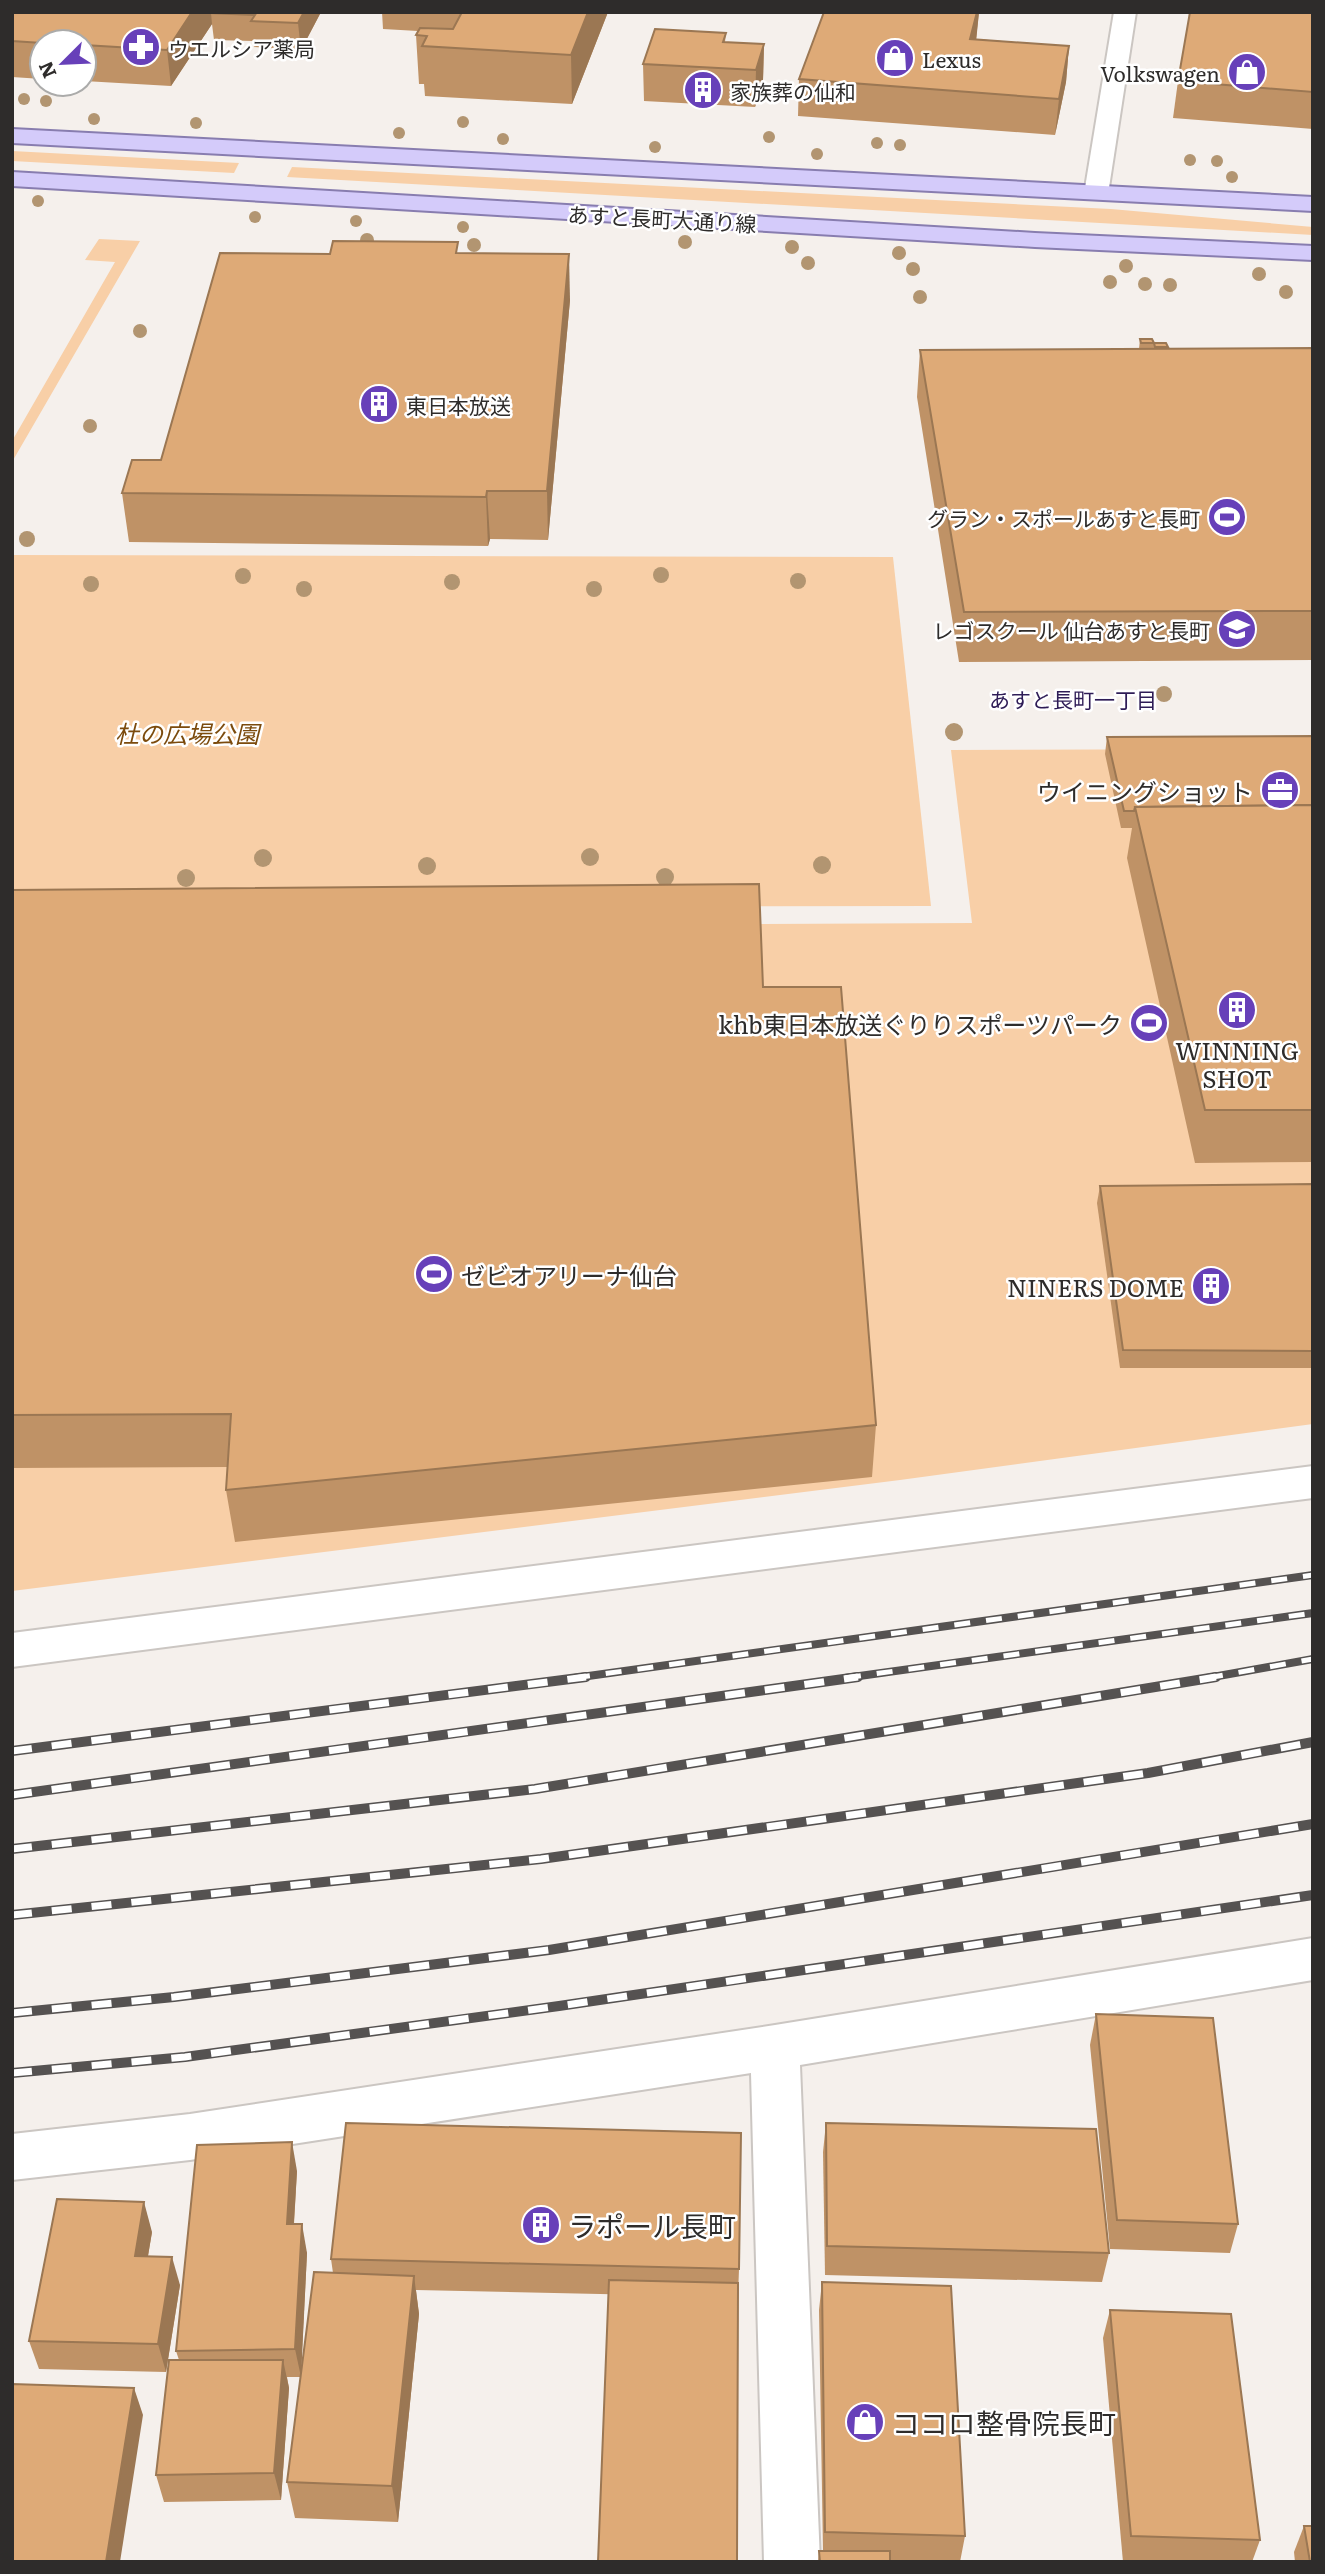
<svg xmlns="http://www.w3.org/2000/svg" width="1325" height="2574" viewBox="0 0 1325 2574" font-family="Literata,'Noto Sans JP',serif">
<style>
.green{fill:#f8cfa7}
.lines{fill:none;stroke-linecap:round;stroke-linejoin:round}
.minor-casing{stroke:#cbc6c2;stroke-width:4}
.major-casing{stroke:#887daf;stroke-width:4}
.minor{fill:#fff;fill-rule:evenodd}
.major{fill:#d4cbfa;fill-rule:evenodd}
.rail-far1-casing{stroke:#555251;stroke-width:8}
.rail-casing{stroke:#555251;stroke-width:10}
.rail-far1{stroke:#fff;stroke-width:5;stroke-dasharray:16;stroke-linecap:butt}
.rail{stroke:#fff;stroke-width:7;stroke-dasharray:20;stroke-linecap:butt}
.tree{fill:#b29571}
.wall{fill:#bf9266}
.shaded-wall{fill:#9b7753}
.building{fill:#deaa77;stroke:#9b7753;stroke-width:2}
.labels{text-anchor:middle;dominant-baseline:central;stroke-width:5;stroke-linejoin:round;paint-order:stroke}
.far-poi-label{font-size:21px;fill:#2e2c2b;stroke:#fff;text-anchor:start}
.far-street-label{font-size:21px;fill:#2e2c2b;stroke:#fff}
.far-neighbourhood-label{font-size:21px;fill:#2e1c56;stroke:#fff}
.park-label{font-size:24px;font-style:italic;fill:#7c4b0d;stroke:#fff}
.poi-label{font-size:24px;fill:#2e2c2b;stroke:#fff;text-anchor:end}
.near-poi-label{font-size:28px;fill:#2e2c2b;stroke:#fff;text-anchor:start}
</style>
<rect width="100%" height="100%" fill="#f5f0ec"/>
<g class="green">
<path d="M12 151 239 163 234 173 12 161Z"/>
<path d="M292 167 1111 209 1313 227V235L287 177Z"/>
<path d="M99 239 140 241 12 462V441L115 262 85 260Z"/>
<path d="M12 555 893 557 931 906 12 907Z"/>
<path d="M1313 749V1424L900 1480 12 1591V928L972 923 951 750Z"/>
</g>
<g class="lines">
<defs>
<g id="minor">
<path d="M1114 12H1136L1108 194 1104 199H1088L1084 194Z"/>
<path d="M1313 1466V1498L12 1667V1633Z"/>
<path d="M1313 1938V1980L800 2065 820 2562H764L751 2073 190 2160 12 2180V2134L190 2114 775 2025Z"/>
</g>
<g id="major">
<path d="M12 129 1313 197V211L12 143Z"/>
<path d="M12 172 1035 233 1313 246V260L1035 247 12 186Z"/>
</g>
</defs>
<use href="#minor" class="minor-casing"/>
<use href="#major" class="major-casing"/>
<use href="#minor" class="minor"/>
<use href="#major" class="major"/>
<defs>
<g id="rail-far1">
<path d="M574 1678 1313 1575"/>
<path d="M845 1678 1313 1613"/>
<path d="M1207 1678 1313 1659"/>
</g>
<g id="rail">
<path d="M12 1751 586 1677"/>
<path d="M12 1795 858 1677"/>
<path d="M12 1849 535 1789 1216 1677"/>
<path d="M12 1915 541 1859 1148 1773 1313 1742"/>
<path d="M12 2013 174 1997 549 1950 1313 1824"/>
<path d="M12 2073 185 2057 559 2006 1313 1895"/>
</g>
</defs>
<use href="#rail-far1" class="rail-far1-casing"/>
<use href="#rail" class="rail-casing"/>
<use href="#rail-far1" class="rail-far1"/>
<use href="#rail" class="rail"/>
</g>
<g class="tree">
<circle cx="24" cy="99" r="6"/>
<circle cx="46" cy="101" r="6"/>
<circle cx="94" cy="119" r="6"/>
<circle cx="463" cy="122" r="6"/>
<circle cx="196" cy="123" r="6"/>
<circle cx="399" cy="133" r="6"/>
<circle cx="769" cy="137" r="6"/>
<circle cx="503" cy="139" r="6"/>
<circle cx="877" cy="143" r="6"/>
<circle cx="900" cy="145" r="6"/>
<circle cx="655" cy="147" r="6"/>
<circle cx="817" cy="154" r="6"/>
<circle cx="1190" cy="160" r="6"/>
<circle cx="1217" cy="161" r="6"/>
<circle cx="1232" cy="177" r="6"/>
<circle cx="38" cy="201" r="6"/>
<circle cx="255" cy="217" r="6"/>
<circle cx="356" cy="221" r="6"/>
<circle cx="463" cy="227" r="6"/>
<circle cx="367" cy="240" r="7"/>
<circle cx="685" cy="242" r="7"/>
<circle cx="474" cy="245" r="7"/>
<circle cx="792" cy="247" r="7"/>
<circle cx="899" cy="253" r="7"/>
<circle cx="808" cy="263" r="7"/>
<circle cx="1126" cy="266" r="7"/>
<circle cx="913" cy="269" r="7"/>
<circle cx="1259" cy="274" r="7"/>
<circle cx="1110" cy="282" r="7"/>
<circle cx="1145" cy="284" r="7"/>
<circle cx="1170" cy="285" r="7"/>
<circle cx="1286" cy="292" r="7"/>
<circle cx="920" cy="297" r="7"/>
<circle cx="140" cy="331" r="7"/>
<circle cx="90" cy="426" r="7"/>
<circle cx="27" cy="539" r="8"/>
<circle cx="661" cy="575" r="8"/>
<circle cx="243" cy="576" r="8"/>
<circle cx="798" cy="581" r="8"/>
<circle cx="452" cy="582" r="8"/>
<circle cx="91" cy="584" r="8"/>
<circle cx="304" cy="589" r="8"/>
<circle cx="594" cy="589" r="8"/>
<circle cx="1164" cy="694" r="8"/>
<circle cx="954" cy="732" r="9"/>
<circle cx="590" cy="857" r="9"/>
<circle cx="263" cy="858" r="9"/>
<circle cx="822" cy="865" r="9"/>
<circle cx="427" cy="866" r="9"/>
<circle cx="665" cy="877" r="9"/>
<circle cx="186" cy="878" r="9"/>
</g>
<g class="wall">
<path d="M12 12H321L301 50 254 47 253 41 214 40 212 24 171 86 84 81V42H42V79L12 77Z"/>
<path d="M382 12H608L572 104 425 96 424 84H419L416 35 418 31 383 29Z"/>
<path d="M979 12 976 39 1069 46 1066 82 1055 135 798 116 799 79Z"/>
<path d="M1313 12V129L1173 118 1178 81Z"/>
<path d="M726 33 725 42 764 44 763 80 755 107 644 101 643 64Z"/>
<path d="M459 253 570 300 548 540 490 539 488 546 129 542 122 493 161 460 330 254Z"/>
<path d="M1140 339 1154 343 1153 349 1154 343 1168 347 1167 349 1313 348V660L959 662 917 397 920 350 1139 349Z"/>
<path d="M1313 736V1162L1195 1163 1127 858 1132 828H1121L1105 754 1107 737Z"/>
<path d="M12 890 763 987 876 1425 872 1477 235 1542 226 1490 228 1467 12 1468Z"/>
<path d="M1313 1184V1368H1120L1097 1203 1100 1186Z"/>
<path d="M1096 2014 1238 2224 1230 2253 1110 2249 1090 2045Z"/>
<path d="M826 2123 1109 2253 1102 2282 825 2275 823 2152Z"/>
<path d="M297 2171 294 2224 307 2253 301 2371 333 2273 331 2259 739 2269 738 2297 416 2290 419 2314 398 2522 295 2518 287 2482 301 2377H287L289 2388 281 2500 164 2502 156 2475 179 2360 176 2351Z"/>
<path d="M152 2232 148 2256 180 2285 166 2372 39 2369 29 2341Z"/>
<path d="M822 2282 965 2536 960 2562 890 2560V2562H818L819 2551H823L819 2310Z"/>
<path d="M1110 2310 1260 2540 1252 2562H1123L1103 2338Z"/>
<path d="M1304 2526 1313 2562H1295L1294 2552Z"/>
</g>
<g class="shaded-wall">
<path d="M192 12H220L211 13 212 24 171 86 167 50Z"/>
<path d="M304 12H321L301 50 298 23Z"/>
<path d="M588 12H608L572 104 571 55Z"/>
<path d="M977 12H979L976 42 970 39Z"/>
<path d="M764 44 763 80 755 107 756 70Z"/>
<path d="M1069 46 1066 82 1055 135 1059 99Z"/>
<path d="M569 254 570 300 548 540 547 491Z"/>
<path d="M487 491 490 539 488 546 486 497Z"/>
<path d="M292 2142 297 2171 292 2253 287 2224Z"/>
<path d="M144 2202 152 2232 143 2285 135 2256Z"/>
<path d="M302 2224 307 2253 301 2377 295 2349Z"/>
<path d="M172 2257 180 2285 166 2372 158 2344Z"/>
<path d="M414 2276 419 2314 398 2522 392 2486Z"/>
<path d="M283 2360 289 2388 281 2500 274 2473Z"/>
<path d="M134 2388 143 2415 120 2562H106Z"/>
</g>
<g class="building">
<path d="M12 12H192L167 50 84 45V42H42V43L12 41Z"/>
<path d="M212 12H304L298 23 251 21 255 15 211 13Z"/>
<path d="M462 12H588L571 55 422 46 427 36 416 35 420 28 453 29Z"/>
<path d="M824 12H977L970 39 1069 46 1059 99 799 79Z"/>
<path d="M1190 12H1313V92L1178 81Z"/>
<path d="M655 29 726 33 723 42 764 44 756 70 643 64Z"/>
<path d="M333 241 458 242 456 253 569 254 547 491H487L486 497 122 493 132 460H161L220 253 330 254Z"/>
<path d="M1140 339H1152L1154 343H1141Z"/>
<path d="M1154 343H1166L1168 347H1155Z"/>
<path d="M1313 348V611L964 612 920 350Z"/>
<path d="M1313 736V805L1135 807 1134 811H1124L1107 737Z"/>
<path d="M1313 805V1110H1205L1135 807Z"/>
<path d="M759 884 763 987H841L876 1425 226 1490 231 1414 12 1415V890Z"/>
<path d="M1313 1184V1351L1123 1350 1100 1186Z"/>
<path d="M1096 2014 1213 2018 1238 2224 1117 2220Z"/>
<path d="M346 2123 741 2133 739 2269 331 2259Z"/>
<path d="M826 2123 1096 2129 1109 2253 827 2246Z"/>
<path d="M292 2142 287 2224H302L295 2349 176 2351 197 2145Z"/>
<path d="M57 2199 144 2202 135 2256 172 2257 158 2344 29 2341Z"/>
<path d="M314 2272 414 2276 392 2486 287 2482Z"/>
<path d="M609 2280 738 2283 737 2562H598Z"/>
<path d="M822 2282 951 2286 965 2536 825 2532Z"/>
<path d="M1110 2310 1231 2314 1260 2540 1131 2536Z"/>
<path d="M169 2360H283L274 2473 156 2475Z"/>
<path d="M12 2384 134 2388 106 2562H12Z"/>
<path d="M1304 2526H1313V2562H1310Z"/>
<path d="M819 2551H890V2562H820Z"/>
</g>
<defs>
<symbol id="pharmacy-disc" viewBox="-11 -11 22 22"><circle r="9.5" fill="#6740b9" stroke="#fff"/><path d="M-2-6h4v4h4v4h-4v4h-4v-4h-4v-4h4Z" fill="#fff"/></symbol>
<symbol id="shop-disc" viewBox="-11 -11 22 22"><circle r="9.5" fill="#6740b9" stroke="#fff"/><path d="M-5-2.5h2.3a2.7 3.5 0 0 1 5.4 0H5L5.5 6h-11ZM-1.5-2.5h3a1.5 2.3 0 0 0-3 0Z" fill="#fff"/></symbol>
<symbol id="building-disc" viewBox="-11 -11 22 22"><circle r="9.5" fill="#6740b9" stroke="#fff"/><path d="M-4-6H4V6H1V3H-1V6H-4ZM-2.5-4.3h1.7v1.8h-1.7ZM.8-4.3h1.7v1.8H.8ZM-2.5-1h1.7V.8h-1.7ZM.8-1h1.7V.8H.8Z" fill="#fff"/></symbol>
<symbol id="stadium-disc" viewBox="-11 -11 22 22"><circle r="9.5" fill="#6740b9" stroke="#fff"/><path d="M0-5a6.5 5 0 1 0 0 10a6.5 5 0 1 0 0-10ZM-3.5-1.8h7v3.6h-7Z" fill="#fff"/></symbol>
<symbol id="school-disc" viewBox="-11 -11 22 22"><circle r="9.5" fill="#6740b9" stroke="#fff"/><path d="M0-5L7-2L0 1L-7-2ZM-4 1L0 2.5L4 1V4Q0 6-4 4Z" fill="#fff"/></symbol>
<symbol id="office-disc" viewBox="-11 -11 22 22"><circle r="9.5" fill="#6740b9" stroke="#fff"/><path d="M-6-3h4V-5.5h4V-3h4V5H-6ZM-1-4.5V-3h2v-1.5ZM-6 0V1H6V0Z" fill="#fff"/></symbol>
</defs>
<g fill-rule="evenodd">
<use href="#pharmacy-disc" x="119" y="25" width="44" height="44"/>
<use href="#shop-disc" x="873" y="36" width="44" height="44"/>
<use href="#shop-disc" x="1225" y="50" width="44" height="44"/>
<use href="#building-disc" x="681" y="68" width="44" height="44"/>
<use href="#building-disc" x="357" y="382" width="44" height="44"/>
<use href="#stadium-disc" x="1205" y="495" width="44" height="44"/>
<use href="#school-disc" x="1215" y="607" width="44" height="44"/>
<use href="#office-disc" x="1258" y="768" width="44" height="44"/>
<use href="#building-disc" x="1215" y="988" width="44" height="44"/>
<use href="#stadium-disc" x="1127" y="1001" width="44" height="44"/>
<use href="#stadium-disc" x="412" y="1252" width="44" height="44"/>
<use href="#building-disc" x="1189" y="1264" width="44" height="44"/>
<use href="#building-disc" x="519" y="2203" width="44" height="44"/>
<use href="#shop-disc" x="843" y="2400" width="44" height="44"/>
</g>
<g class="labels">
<g class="far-poi-label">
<text x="168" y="47">ウエルシア薬局</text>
<text x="922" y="58">Lexus</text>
<text x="1220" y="72" text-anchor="end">Volkswagen</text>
<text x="730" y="90">家族葬の仙和</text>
<text x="406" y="404">東日本放送</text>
<text x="1200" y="517" text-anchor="end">グラン・スポールあすと長町</text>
<text x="1210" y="629" text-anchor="end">レゴスクール 仙台あすと長町</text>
</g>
<g class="far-street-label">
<text transform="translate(662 218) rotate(3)">あすと長町大通り線</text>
</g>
<g class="far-neighbourhood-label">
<text x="1073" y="698">あすと長町一丁目</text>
</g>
<g class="park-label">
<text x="187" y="732">杜の広場公園</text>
</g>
<g class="poi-label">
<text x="1253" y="790">ウイニングショット</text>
<text x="1122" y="1023">khb東日本放送ぐりりスポーツパーク</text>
<text x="1237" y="1049" text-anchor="middle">WINNING<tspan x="1237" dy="28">SHOT</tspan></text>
<text x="461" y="1274" text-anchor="start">ゼビオアリーナ仙台</text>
<text x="1184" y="1286">NINERS DOME</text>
</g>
<g class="near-poi-label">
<text x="568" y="2225">ラポール長町</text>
<text x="892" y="2422">ココロ整骨院長町</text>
</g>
</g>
<rect width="1325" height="2574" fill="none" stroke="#2e2c2b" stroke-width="28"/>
<g transform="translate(63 63) rotate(246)"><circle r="33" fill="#ffffff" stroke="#ababaa" stroke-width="2"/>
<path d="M0-5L12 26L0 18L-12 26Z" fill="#6740b9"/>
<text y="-10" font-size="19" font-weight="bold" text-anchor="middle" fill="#2e2c2b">N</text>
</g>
</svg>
